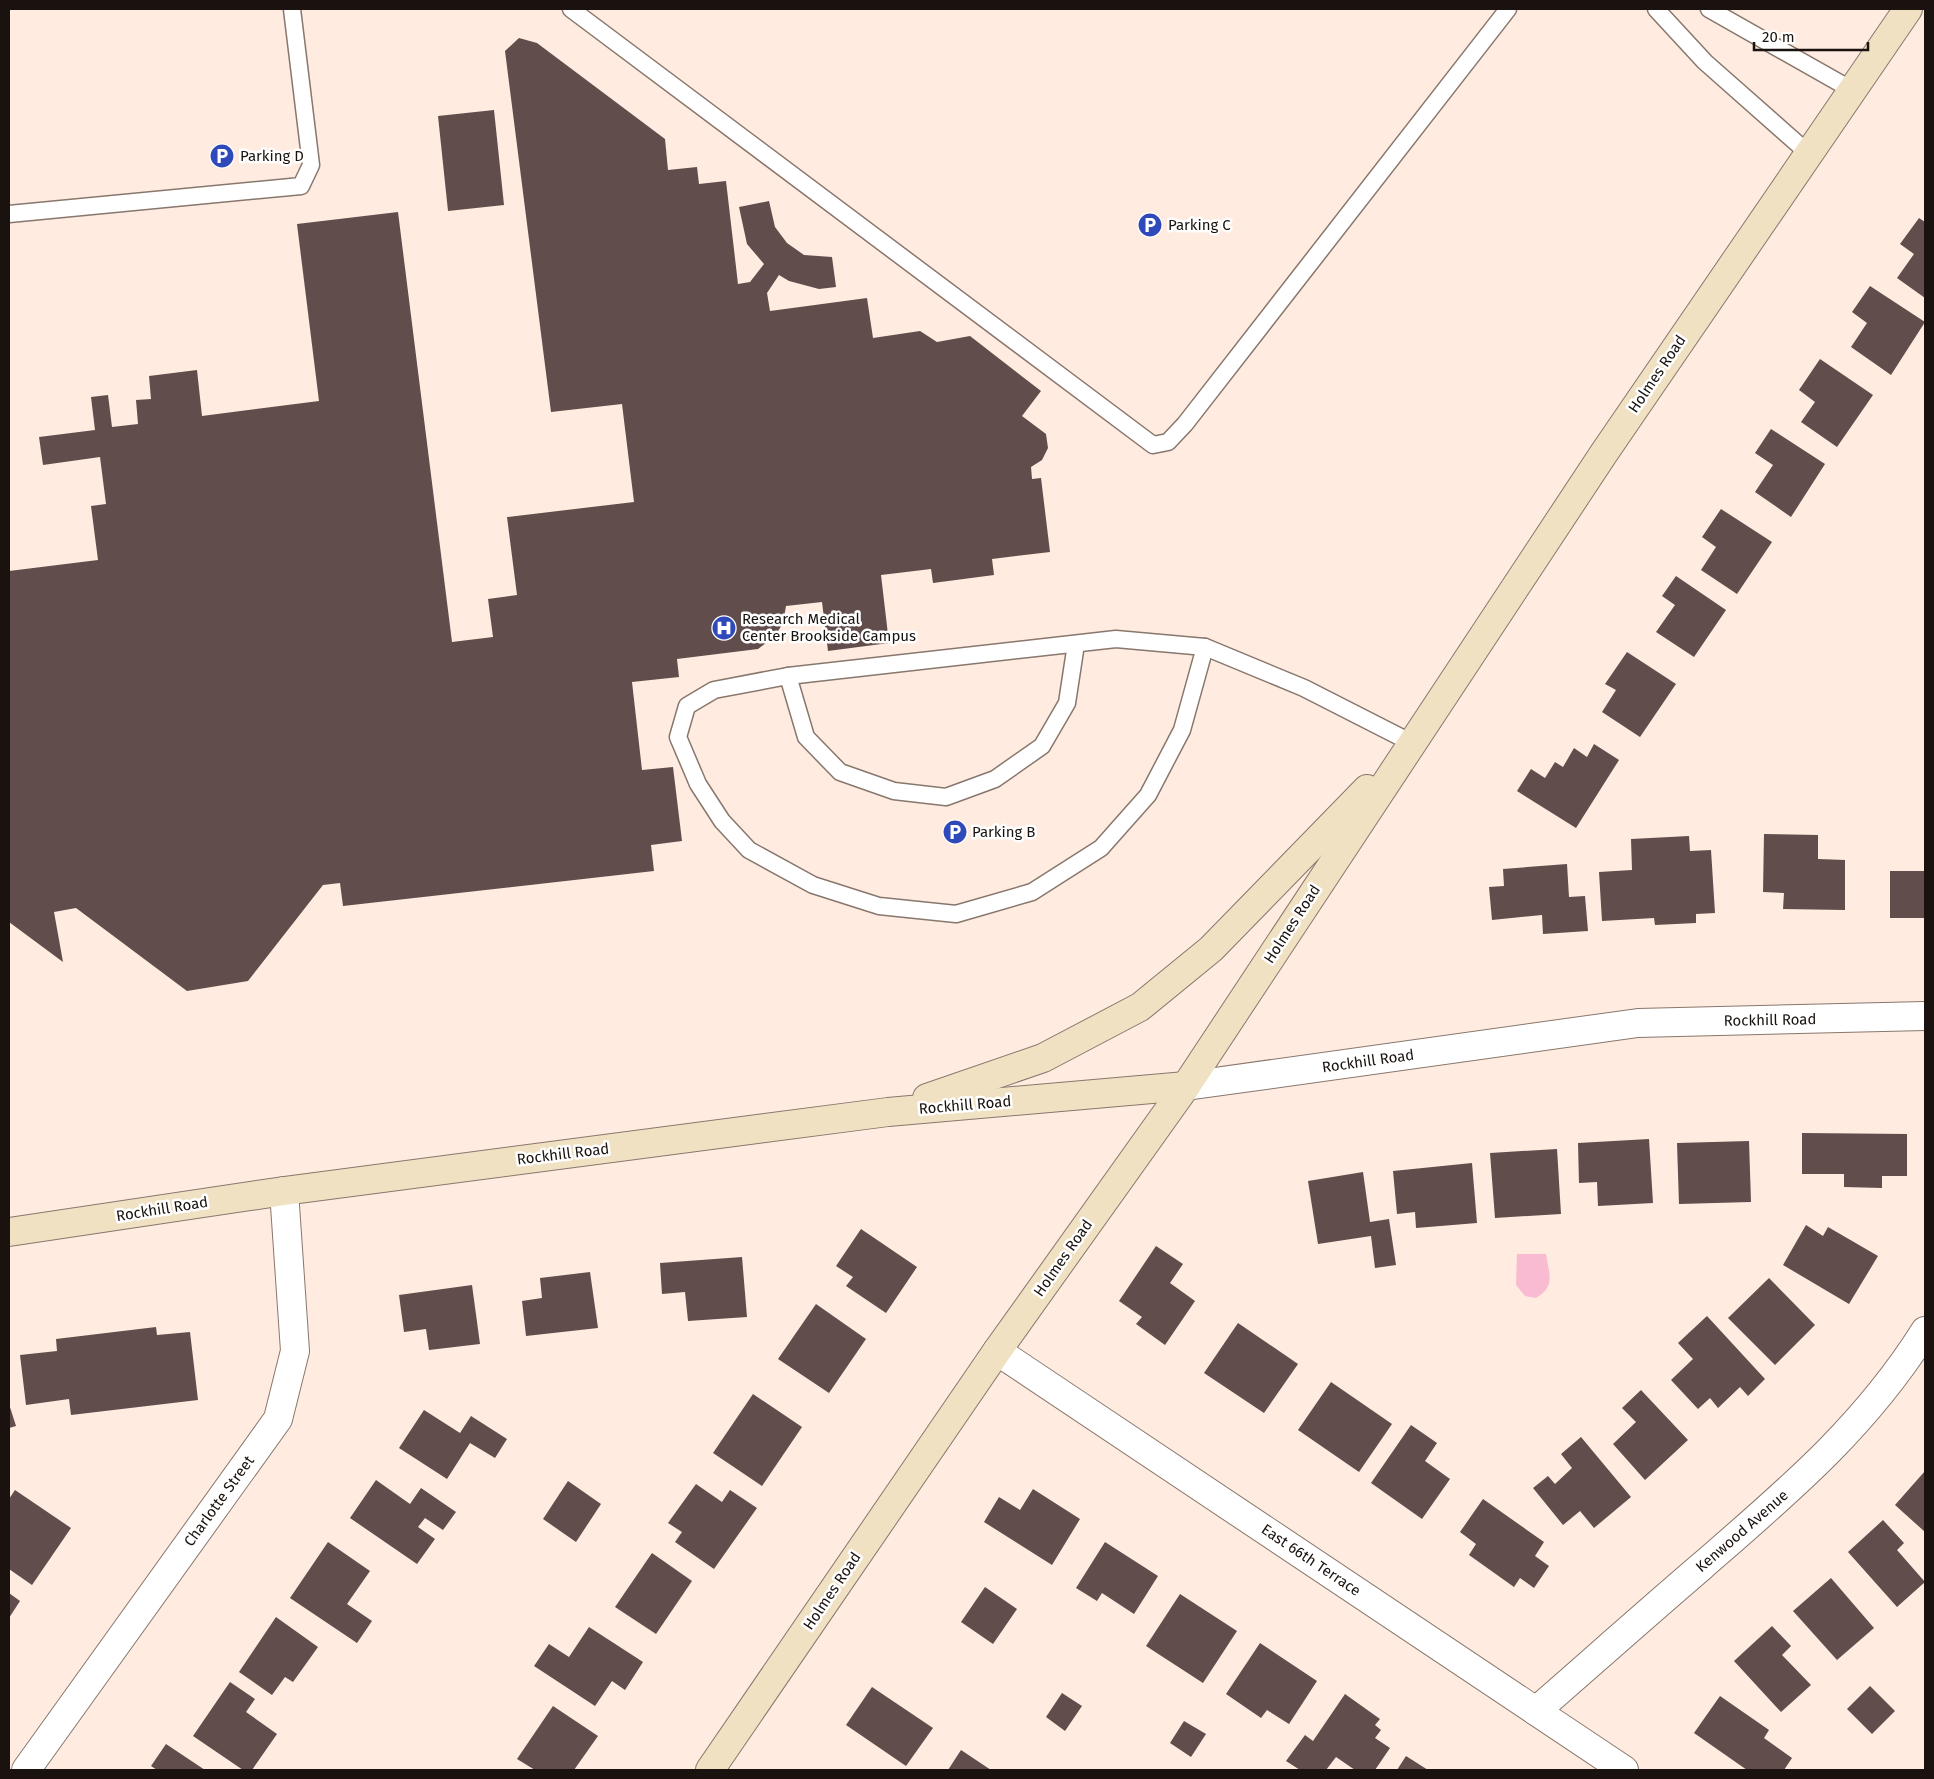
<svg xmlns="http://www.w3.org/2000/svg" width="1934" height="1779" viewBox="0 0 1934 1779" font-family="'Fira Sans',sans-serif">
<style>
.water{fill:#f9bbd2}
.building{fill:#614d4c}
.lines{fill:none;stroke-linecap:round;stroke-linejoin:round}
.lane-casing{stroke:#88776d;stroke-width:19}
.street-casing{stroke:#88776d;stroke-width:30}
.secondary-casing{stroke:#88776d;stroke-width:30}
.lane{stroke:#fff;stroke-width:16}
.street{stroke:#fff;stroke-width:28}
.secondary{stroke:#f0e1c3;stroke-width:28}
.labels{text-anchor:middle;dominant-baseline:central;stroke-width:5;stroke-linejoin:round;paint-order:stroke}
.poi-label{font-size:15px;fill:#19120e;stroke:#fff;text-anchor:start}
.street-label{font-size:15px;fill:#19120e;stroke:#fff}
</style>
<rect width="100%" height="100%" fill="#ffebdf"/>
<path class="water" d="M1517 1254H1546C1549 1274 1556 1286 1536 1298L1525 1296 1516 1285Z"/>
<g class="building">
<path d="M519 38 537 43 665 139 668 170 697 167 699 184 726 181 738 284 750 282 764 264 747 244 739 207 769 201 775 227 787 243 804 255 832 257 836 287 819 289 789 281 779 275 767 293 770 311 867 298 873 338 920 331 937 342 970 336 1041 391 1022 416 1046 434 1048 448 1042 460 1031 467 1032 479 1041 478 1050 552 992 559 994 575 933 583 931 569 881 575 889 643 828 651 822 602 786 606 783 623 775 636 758 649 677 659 679 677 632 682 642 770 673 767 682 841 651 845 654 871 343 906 340 883 323 885 248 981 187 991 76 908 54 912 63 962 9 922V571L98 560 91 506 106 504 100 457 43 465 39 437 95 430 91 397 108 395 112 427 138 424 136 400 151 399 149 376 197 370 202 416 319 401 297 224 398 212 452 642 493 637 488 599 517 595 507 517 634 502 622 404 551 412 505 51Z"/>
<path d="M494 110 504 205 448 211 438 116Z"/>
<path d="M1919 218 1925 222V298L1897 278 1914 254 1900 244Z"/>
<path d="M1870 286 1925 322 1891 375 1851 347 1867 323 1852 312Z"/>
<path d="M1820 359 1873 395 1837 447 1801 422 1815 402 1799 390Z"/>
<path d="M1771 429 1825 464 1791 517 1755 492 1773 465 1755 453Z"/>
<path d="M1721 509 1772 542 1737 594 1701 570 1716 547 1702 537Z"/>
<path d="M1676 576 1726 610 1694 657 1656 632 1675 605 1662 596Z"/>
<path d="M1627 652 1676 684 1640 737 1602 712 1616 690 1605 684Z"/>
<path d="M1594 744 1619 760 1576 828 1517 791 1531 769 1545 778 1555 762 1563 767 1574 748 1587 757Z"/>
<path d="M1764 834 1818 835V859L1845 860V910L1783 909 1784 893 1763 892Z"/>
<path d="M1689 836 1690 851 1711 850 1715 913 1696 914V923L1655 925 1654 918 1602 921 1599 872 1632 870 1631 839Z"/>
<path d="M1567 864 1569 897 1585 896 1588 931 1543 934 1542 915 1492 920 1489 887 1504 886 1503 869Z"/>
<rect x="1890" y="871" width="35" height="47"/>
<path d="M1802 1133 1907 1134V1176H1882V1188L1844 1187V1174H1802Z"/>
<path d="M1649 1139 1653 1203 1598 1206 1597 1182 1579 1183 1578 1143Z"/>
<path d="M1749 1141 1751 1202 1679 1204 1677 1143Z"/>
<path d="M1557 1149 1561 1214 1495 1218 1490 1153Z"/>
<path d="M1472 1163 1477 1223 1416 1228 1415 1212 1397 1214 1393 1171Z"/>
<path d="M1363 1172 1370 1222 1389 1219 1396 1265 1375 1268 1371 1236 1318 1244 1308 1181Z"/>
<path d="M1806 1225 1823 1236 1828 1227 1878 1256 1849 1304 1783 1265Z"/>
<path d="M861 1229 917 1267 886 1313 846 1286 853 1277 836 1266Z"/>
<path d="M1156 1246 1183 1264 1170 1283 1195 1301 1165 1345 1136 1324 1142 1317 1119 1301Z"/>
<path d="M742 1257 747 1317 688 1321 685 1292 662 1294 660 1263Z"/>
<path d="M590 1272 598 1328 526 1336 522 1301 542 1298 540 1278Z"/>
<path d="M1769 1278 1815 1325 1775 1365 1728 1318Z"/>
<path d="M472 1285 480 1344 429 1350 426 1329 404 1332 399 1295Z"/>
<path d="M816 1304 866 1339 829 1393 778 1359Z"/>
<path d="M1707 1316 1765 1379 1748 1396 1740 1387 1718 1408 1710 1398 1698 1409 1671 1380 1693 1359 1678 1343Z"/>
<path d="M1238 1323 1298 1364 1264 1413 1204 1373Z"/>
<path d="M156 1327 157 1335 190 1332 198 1400 71 1415 69 1399 26 1405 20 1355 57 1351 56 1339Z"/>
<path d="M1331 1382 1392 1424 1359 1472 1298 1430Z"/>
<path d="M1641 1390 1688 1440 1645 1480 1613 1444 1636 1422 1622 1408Z"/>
<path d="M753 1394 802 1427 762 1486 713 1453Z"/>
<path d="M9 1404 16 1426 9 1428Z"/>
<path d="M424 1410 460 1433 471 1416 507 1439 495 1458 470 1443 447 1479 399 1448Z"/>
<path d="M1411 1425 1437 1443 1425 1461 1450 1479 1422 1519 1371 1483Z"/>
<path d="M1581 1437 1631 1497 1594 1528 1580 1511 1563 1525 1533 1488 1548 1476 1555 1484 1572 1468 1561 1454Z"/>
<path d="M1925 1471V1532L1895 1505Z"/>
<path d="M376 1480 410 1504 421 1488 456 1512 443 1530 425 1518 418 1527 435 1539 417 1564 350 1518Z"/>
<path d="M568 1481 601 1504 576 1542 543 1519Z"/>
<path d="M696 1484 722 1502 730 1490 757 1508 714 1569 675 1542 682 1532 668 1523Z"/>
<path d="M1033 1489 1080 1519 1052 1565 984 1522 999 1497 1020 1510Z"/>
<path d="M15 1490 71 1528 32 1585 9 1569V1499Z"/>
<path d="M1483 1499 1544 1542 1535 1556 1549 1566 1534 1588 1520 1578 1514 1587 1469 1555 1476 1544 1460 1532Z"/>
<path d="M1883 1520 1904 1543 1897 1550 1925 1582 1897 1607 1848 1552Z"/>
<path d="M328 1542 370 1571 347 1604 372 1621 357 1643 290 1598Z"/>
<path d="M1105 1542 1158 1576 1134 1614 1102 1593 1097 1601 1076 1588Z"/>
<path d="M652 1553 692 1581 656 1634 615 1607Z"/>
<path d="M1831 1578 1874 1628 1837 1660 1793 1611Z"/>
<path d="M985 1587 1017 1609 993 1644 961 1622Z"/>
<path d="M9 1593 20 1601 9 1618Z"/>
<path d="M1180 1594 1237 1631 1203 1683 1146 1646Z"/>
<path d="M276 1617 318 1647 293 1682 285 1677 272 1695 239 1672Z"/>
<path d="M1772 1626 1791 1646 1782 1655 1811 1685 1781 1712 1734 1661Z"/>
<path d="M589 1627 643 1662 625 1690 612 1681 595 1706 534 1666 549 1644 569 1657Z"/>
<path d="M1260 1643 1317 1681 1289 1724 1267 1710 1261 1718 1226 1694Z"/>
<path d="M230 1682 255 1699 246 1712 277 1734 252 1770H243L193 1736Z"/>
<path d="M1870 1686 1895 1711 1872 1734 1847 1709Z"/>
<path d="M872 1687 933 1728 906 1766 846 1725Z"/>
<path d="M1062 1693 1082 1706 1065 1731 1046 1717Z"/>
<path d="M1345 1694 1380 1719 1375 1725 1381 1730 1375 1738 1390 1748 1375 1770H1355L1336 1757 1326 1770H1300L1286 1761 1305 1735 1313 1741Z"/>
<path d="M1720 1696 1769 1730 1764 1738 1792 1758 1784 1770H1747L1694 1733Z"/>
<path d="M553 1706 598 1736 574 1770H535L517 1759Z"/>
<path d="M1184 1721 1206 1734 1191 1757 1170 1743Z"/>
<path d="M166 1744 205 1770H157L151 1766Z"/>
<path d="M961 1750 991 1770H948Z"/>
<path d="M1406 1756 1428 1770H1397Z"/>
</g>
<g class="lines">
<defs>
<g id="lane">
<path d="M571 9 1153 445 1168 442 1185 424 1508 9"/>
<path d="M1656 9 1705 62 1808 153"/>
<path d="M1709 9 1852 90"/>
<path d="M9 214 301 186 311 165 292 9"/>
<path d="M1076 644 1067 703 1042 746 995 779 946 797 894 791 840 772 806 737 788 676 714 690 687 706 678 737 698 784 722 821 749 850 813 885 879 906 956 914 1032 892 1101 848 1148 795 1182 730 1205 647"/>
<path d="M788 676 1116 639 1205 647 1304 688 1412 743"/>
</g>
<g id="street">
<path d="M1186 1086 1638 1023 1925 1016"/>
<path d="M997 1351 1624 1770"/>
<path d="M1536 1711C1591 1663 1646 1614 1702 1566 1787 1492 1864 1428 1925 1331"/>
<path d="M26 1770 278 1419 295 1351 284 1191"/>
</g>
<g id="secondary">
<path d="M927 1098 1043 1058 1140 1007 1211 949 1367 789"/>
<path d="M9 1232 284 1191 888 1112 1186 1086"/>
<path d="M710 1770 997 1351 1186 1086 1604 453 1908 9"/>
</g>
</defs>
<use href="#lane" class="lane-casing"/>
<use href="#street" class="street-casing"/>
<use href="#secondary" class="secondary-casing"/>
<use href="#lane" class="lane"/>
<use href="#street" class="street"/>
<use href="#secondary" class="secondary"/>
</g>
<defs>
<symbol id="parking-disc" viewBox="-11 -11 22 22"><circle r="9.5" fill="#2f49ba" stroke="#fff"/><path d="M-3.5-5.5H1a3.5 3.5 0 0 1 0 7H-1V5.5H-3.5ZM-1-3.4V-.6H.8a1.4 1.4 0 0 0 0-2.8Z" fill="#fff"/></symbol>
<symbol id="hospital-disc" viewBox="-11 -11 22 22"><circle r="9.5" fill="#2f49ba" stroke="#fff"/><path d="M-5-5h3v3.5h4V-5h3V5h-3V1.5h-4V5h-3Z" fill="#fff"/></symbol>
</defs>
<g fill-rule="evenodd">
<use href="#parking-disc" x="208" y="142" width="28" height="28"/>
<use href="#parking-disc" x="1136" y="211" width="28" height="28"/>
<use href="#hospital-disc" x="710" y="614" width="28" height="28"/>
<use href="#parking-disc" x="941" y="818" width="28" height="28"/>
</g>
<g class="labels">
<g class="poi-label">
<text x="240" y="156">Parking D</text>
<text x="1168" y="225">Parking C</text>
<text x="742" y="619">Research Medical<tspan x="742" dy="17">Center Brookside Campus</tspan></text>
<text x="972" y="832">Parking B</text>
</g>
<g class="street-label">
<text transform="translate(1657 374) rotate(-56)">Holmes Road</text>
<text transform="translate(1292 924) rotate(-57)">Holmes Road</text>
<text transform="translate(1770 1020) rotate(-1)">Rockhill Road</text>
<text transform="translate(1368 1061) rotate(-8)">Rockhill Road</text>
<text transform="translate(965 1105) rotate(-5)">Rockhill Road</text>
<text transform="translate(563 1154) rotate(-7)">Rockhill Road</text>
<text transform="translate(162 1209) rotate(-9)">Rockhill Road</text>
<text transform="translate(1063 1258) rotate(-55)">Holmes Road</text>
<text transform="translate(219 1501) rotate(-54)">Charlotte Street</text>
<text transform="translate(1742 1531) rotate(-41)">Kenwood Avenue</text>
<text transform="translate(1311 1560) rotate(34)">East 66th Terrace</text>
<text transform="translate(832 1591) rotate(-56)">Holmes Road</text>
</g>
</g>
<rect width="1934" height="1779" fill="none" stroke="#19120e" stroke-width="20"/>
<path d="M1754 42v8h114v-8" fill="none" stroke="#19120e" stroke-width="2.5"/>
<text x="1762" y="42" font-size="15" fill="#19120e" stroke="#ffffff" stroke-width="4" paint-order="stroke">20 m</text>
</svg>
